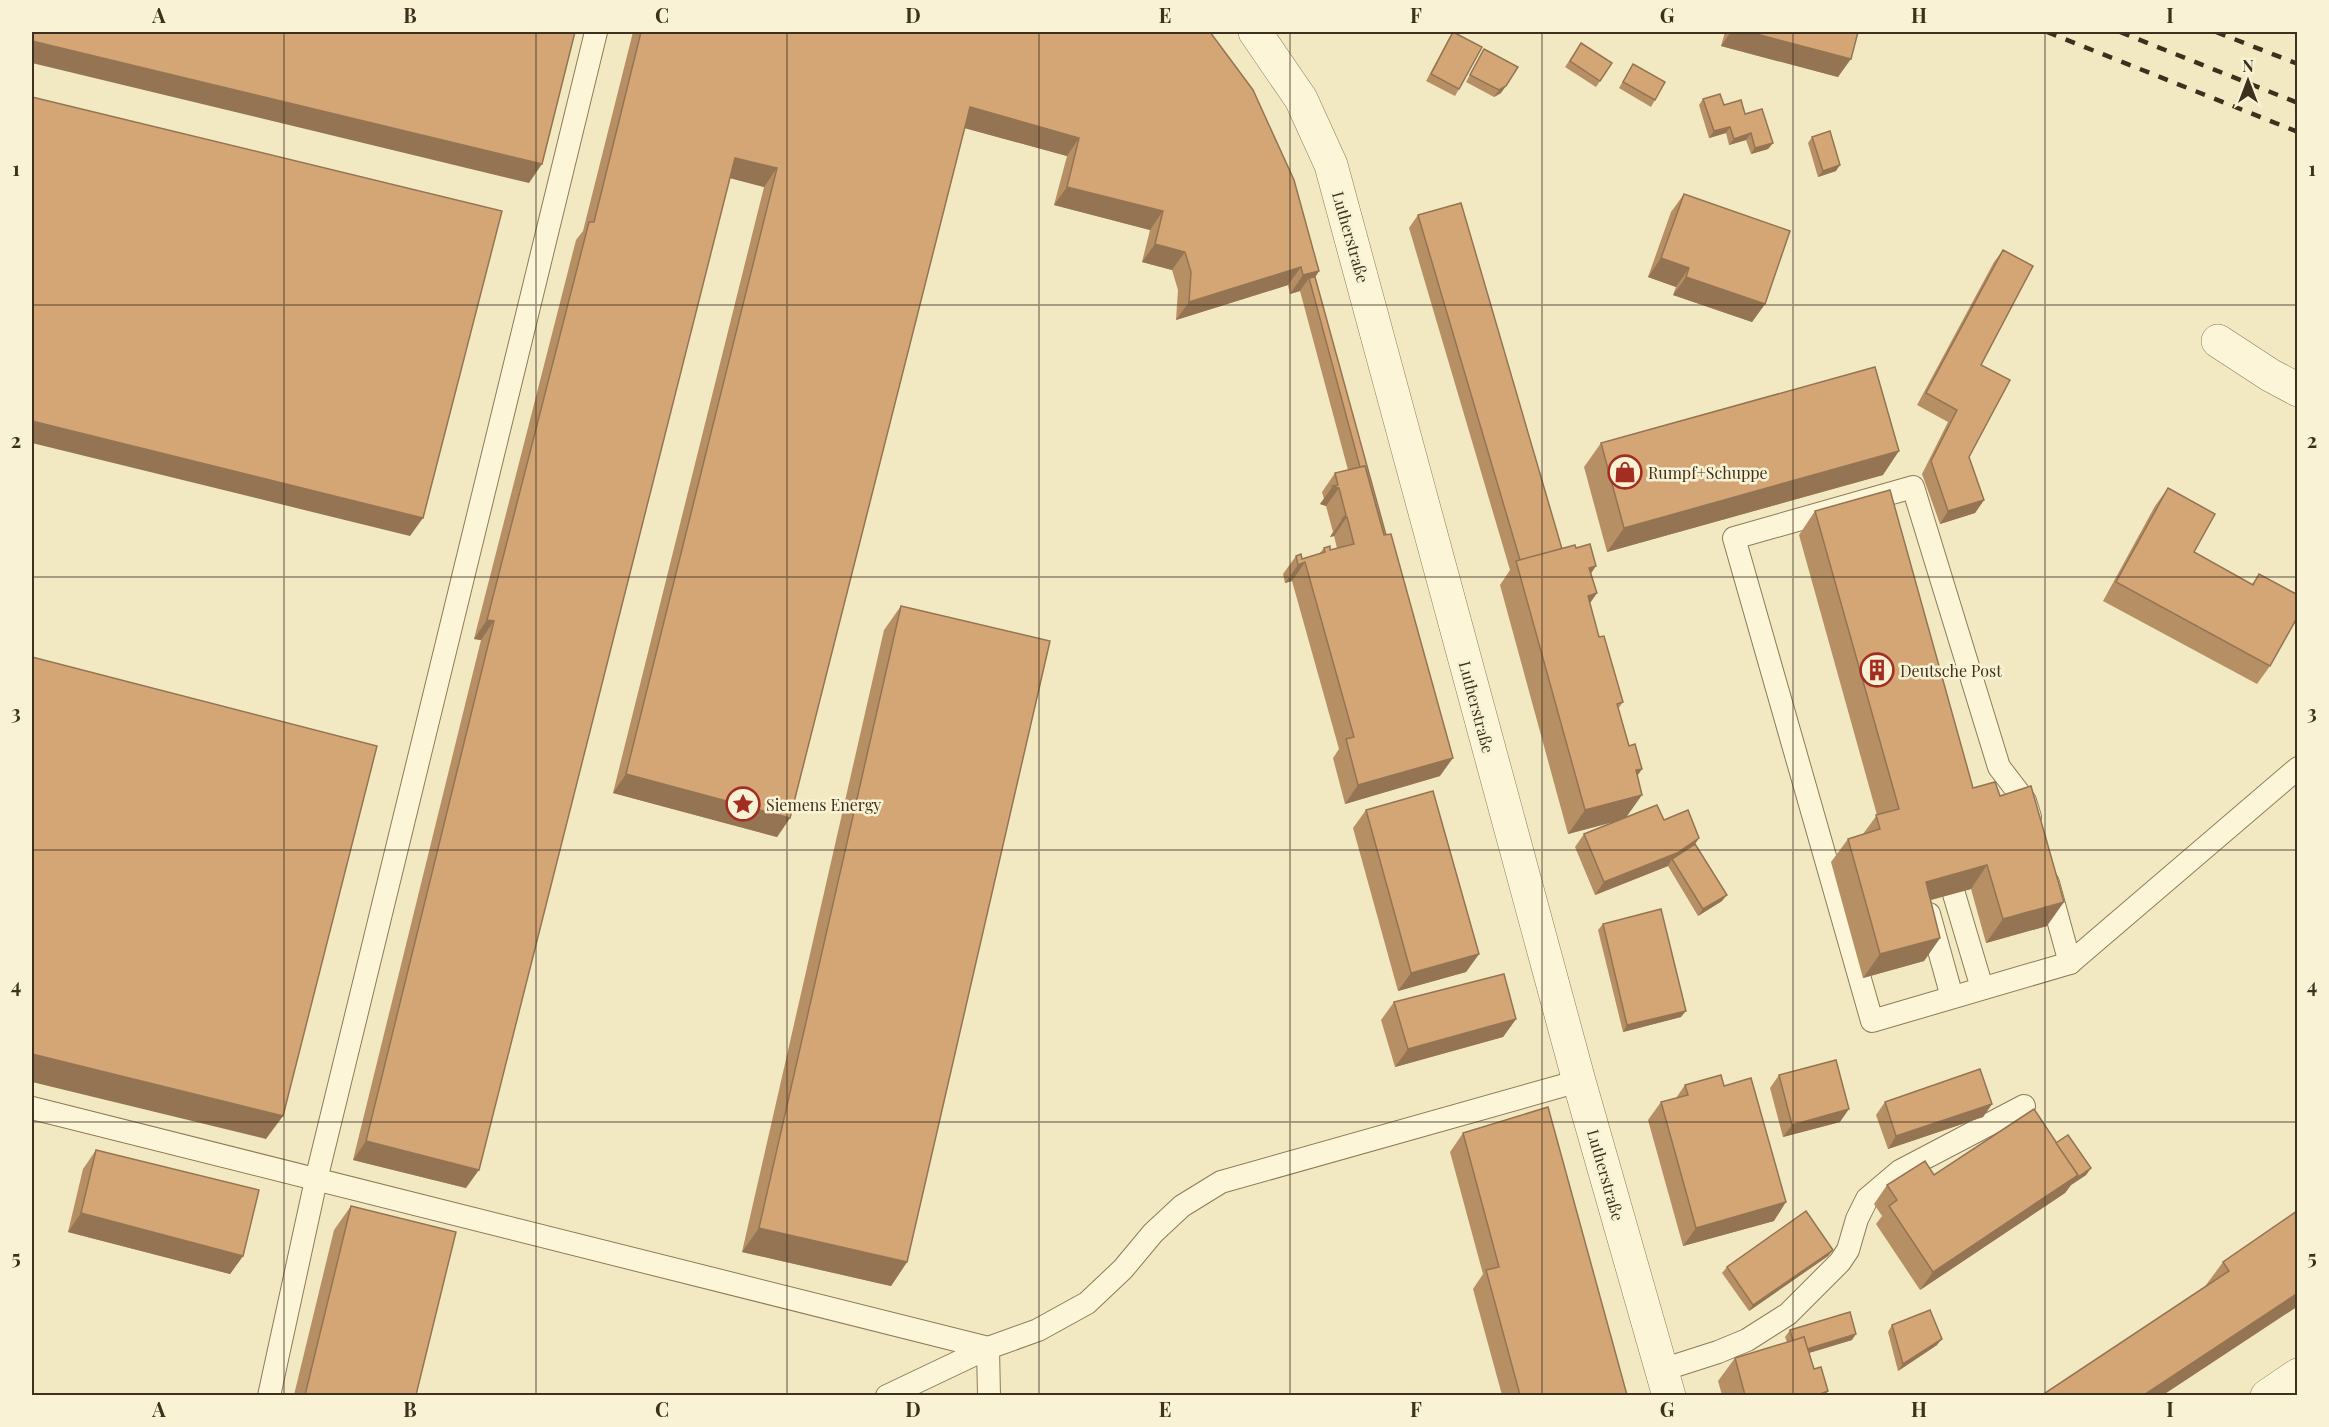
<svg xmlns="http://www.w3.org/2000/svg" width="2329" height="1427" viewBox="0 0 2329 1427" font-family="'Playfair Display',serif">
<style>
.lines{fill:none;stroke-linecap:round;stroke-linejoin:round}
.service-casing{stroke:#8f7a58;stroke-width:24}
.minor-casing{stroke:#8f7a58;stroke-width:34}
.tertiary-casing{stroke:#8f7a58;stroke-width:34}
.service{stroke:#fcf5d8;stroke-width:22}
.minor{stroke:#fcf5d8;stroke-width:33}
.tertiary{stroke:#fcf5d8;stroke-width:33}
.rail{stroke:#3e301d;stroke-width:4.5;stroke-dasharray:10 10;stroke-linecap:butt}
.wall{fill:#b68f65}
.shaded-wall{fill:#947453}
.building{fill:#d4a676;stroke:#947453;stroke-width:1.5}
.grid{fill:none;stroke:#3e301d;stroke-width:1.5;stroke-opacity:0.55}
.labels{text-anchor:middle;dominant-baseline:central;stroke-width:5;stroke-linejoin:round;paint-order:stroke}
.street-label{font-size:16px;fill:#3e301d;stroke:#f9f2d4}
.poi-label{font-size:16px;fill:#3e301d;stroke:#f9f2d4;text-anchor:start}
.neatline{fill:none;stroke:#3e301d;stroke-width:2}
.grid-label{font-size:20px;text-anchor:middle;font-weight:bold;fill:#3e301d}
</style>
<rect width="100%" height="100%" fill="#f2e9c3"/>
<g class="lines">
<defs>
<g id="service">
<path d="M2030 817 2025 801 1999 767 1913 487 1734 538 1872 1021 2070 963 2298 768"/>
<path d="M2048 883 2070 963"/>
<path d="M1954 894 1982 988"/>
<path d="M1929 914 1952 997"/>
<path d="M32 1108 988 1348 989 1396"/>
<path d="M1662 1370 1718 1352 1747 1340 1788 1314 1840 1262 1848 1250 1857 1219 1867 1199 1900 1171 2024 1106"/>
<path d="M269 1396 316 1180 596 32"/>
<path d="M887 1396 988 1348 1038 1330 1087 1303 1123 1269 1153 1233 1182 1206 1221 1182 1579 1081"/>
</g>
<g id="minor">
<path d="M2218 341 2270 375 2298 390"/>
<path d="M2267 1396 2298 1375"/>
</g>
<path id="tertiary" d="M1255 32 1301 99 1331 165 1579 1081 1669 1396"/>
</defs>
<use href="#service" class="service-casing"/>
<use href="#minor" class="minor-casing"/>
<use href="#tertiary" class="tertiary-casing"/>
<use href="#service" class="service"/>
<use href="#minor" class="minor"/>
<use href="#tertiary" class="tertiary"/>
<g class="rail">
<path d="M2047 32 2298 132"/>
<path d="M2120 32 2298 103"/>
<path d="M2216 32 2298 64"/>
</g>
</g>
<g class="wall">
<path d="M633 32H1210L1319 271 1315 277 1440 776 1345 804 1333 758 1339 749 1292 581 1285 583 1283 574 1296 556 1302 559 1320 553 1324 548 1330 550 1337 548 1334 536 1330 537 1333 532 1326 506 1320 504 1324 499 1322 492 1335 473 1348 470 1300 291 1290 294 1288 285 1176 320 1178 290 1172 270 1142 262 1150 230 1054 205 1067 156 965 128 790 818 777 837 613 793 764 187 730 178 466 1188 353 1160 481 640 474 639 576 240 583 231Z"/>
<path d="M1453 32 1459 89 1455 96 1426 81 1449 38Z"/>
<path d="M1725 32H1858L1838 77 1721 46Z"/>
<path d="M1581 43 1612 63 1596 87 1565 67Z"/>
<path d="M1484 49 1501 93 1494 97 1466 82Z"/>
<path d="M1633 64 1655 100 1651 107 1619 88Z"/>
<path d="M1703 99 1745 114 1773 143 1768 149 1751 154 1746 140 1729 145 1726 133 1709 138 1699 105Z"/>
<path d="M1812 137 1836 171 1818 177 1808 143Z"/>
<path d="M1684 194 1765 304 1752 322 1673 295 1676 287 1648 277 1671 212Z"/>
<path d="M1418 215 1562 549 1576 548 1591 574 1597 593 1590 603 1599 637 1623 702 1618 709 1629 746 1642 769 1637 776 1626 817 1664 820 1699 838 1695 844 1722 901 1698 916 1668 866 1595 895 1575 847 1584 834 1616 821 1568 834 1500 585 1510 570 1409 228Z"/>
<path d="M2003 250 1981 365 1969 457 1984 500 1975 513 1940 524 1922 474 1948 422 1917 405 1994 262Z"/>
<path d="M1601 443 1883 475 1607 552 1584 467Z"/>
<path d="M2168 488 2194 552 2252 584 2259 574 2270 666 2257 684 2103 601 2155 506Z"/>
<path d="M1815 511 1973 788 2000 796 2047 926 1986 943 1971 889 1930 900 1940 938 1924 961 1863 978 1831 862 1848 839 1863 834 1877 815 1799 535Z"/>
<path d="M901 606 907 1262 891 1286 742 1252 884 630Z"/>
<path d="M1366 810 1479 954 1466 972 1398 991 1353 828Z"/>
<path d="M1603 924 1681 1017 1623 1032 1598 930Z"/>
<path d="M1394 1002 1516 1019 1503 1037 1395 1067 1381 1020Z"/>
<path d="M1779 1075 1840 1122 1783 1137 1770 1088Z"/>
<path d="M1685 1085 1724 1086 1774 1221 1683 1246 1648 1120 1661 1102 1676 1098Z"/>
<path d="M1885 1102 1992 1104 1983 1117 1888 1149 1876 1115Z"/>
<path d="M1463 1133 1627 1395H1502L1473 1289 1483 1274 1450 1152Z"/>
<path d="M2056 1143 2091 1168 2086 1175 2071 1185 2065 1193 1920 1290 1876 1224 1882 1216 1874 1204 1887 1185 1934 1175Z"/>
<path d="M96 1150 243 1256 230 1274 68 1232 83 1169Z"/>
<path d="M351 1206 416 1395H294L334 1230Z"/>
<path d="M2298 1212V1306L2163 1395 2206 1285 2223 1262Z"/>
<path d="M1833 1250 1828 1256 1749 1311 1722 1273 1727 1267Z"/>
<path d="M1892 1325 1937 1345 1898 1371 1888 1332Z"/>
<path d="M1790 1330 1852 1340 1809 1353 1814 1369 1825 1395H1722L1718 1381 1735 1358 1787 1342 1785 1337Z"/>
</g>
<g class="shaded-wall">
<path d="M1731 32H1749L1851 59 1838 77 1721 46Z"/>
<path d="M32 41 542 164 529 183 32 63Z"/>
<path d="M1506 86 1501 93 1494 97 1499 90Z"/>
<path d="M970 107 1079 138 1067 156 957 126Z"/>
<path d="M1730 127 1726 133 1709 138 1714 131Z"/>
<path d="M1751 133 1746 140 1729 145 1734 139Z"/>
<path d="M1773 143 1768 149 1751 154 1755 148Z"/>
<path d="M735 158 777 168 764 187 722 176Z"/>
<path d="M1840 165 1836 171 1818 177 1823 171Z"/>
<path d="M1067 187 1163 211 1150 230 1054 205Z"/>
<path d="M1155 244 1185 252 1172 270 1142 262Z"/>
<path d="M1661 258 1689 268 1676 287 1648 277Z"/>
<path d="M1301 267 1288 285 1176 320 1189 302Z"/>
<path d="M1319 271 1311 284 1309 278 1300 291 1290 294 1303 275Z"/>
<path d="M1686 277 1765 304 1752 322 1673 295Z"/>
<path d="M32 421 423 518 410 536 32 443Z"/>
<path d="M1899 451 1883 475 1607 552 1624 528Z"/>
<path d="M1333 486 1339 488 1326 506 1320 504Z"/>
<path d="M1984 500 1975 513 1940 524 1948 511Z"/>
<path d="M1347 517 1334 536 1330 537 1343 518Z"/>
<path d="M1305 562 1292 581 1285 583 1298 565Z"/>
<path d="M1596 566 1580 590 1589 568Z"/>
<path d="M1597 593 1580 617 1588 596Z"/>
<path d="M487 620 494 621 481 640 474 639Z"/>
<path d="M1453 758 1440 776 1345 804 1358 785Z"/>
<path d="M1642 769 1625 793 1636 770Z"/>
<path d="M626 774 790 818 777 837 613 793Z"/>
<path d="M1642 795 1625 819 1568 834 1585 810Z"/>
<path d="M1699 838 1690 851 1672 859 1668 866 1595 895 1604 882Z"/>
<path d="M1987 865 1971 889 1909 906 1926 882Z"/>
<path d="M1727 895 1722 901 1698 916 1703 909Z"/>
<path d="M2064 902 2047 926 1986 943 2003 919Z"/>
<path d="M1940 938 1924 961 1863 978 1880 954Z"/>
<path d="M1479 954 1466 972 1398 991 1411 973Z"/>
<path d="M1686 1011 1681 1017 1623 1032 1627 1025Z"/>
<path d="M1516 1019 1503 1037 1395 1067 1408 1049Z"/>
<path d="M32 1054 283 1116 266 1139 32 1082Z"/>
<path d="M1992 1104 1983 1117 1888 1149 1896 1136Z"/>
<path d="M1849 1109 1840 1122 1783 1137 1792 1125Z"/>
<path d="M366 1141 479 1170 466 1188 353 1160Z"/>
<path d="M2091 1168 2086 1175 2071 1185 2065 1193 1920 1290 1933 1272 2078 1175Z"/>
<path d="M1786 1202 1774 1221 1683 1246 1696 1228Z"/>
<path d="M81 1213 243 1256 230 1274 68 1232Z"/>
<path d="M759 1228 907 1262 891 1286 742 1252Z"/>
<path d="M1833 1250 1828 1256 1749 1311 1753 1305Z"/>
<path d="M2298 1293V1306L2163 1395H2144Z"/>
<path d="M1856 1334 1852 1340 1792 1358 1797 1352Z"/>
<path d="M1942 1339 1937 1345 1898 1371 1903 1364Z"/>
<path d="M1828 1391 1825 1395H1819L1820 1394Z"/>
</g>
<g class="building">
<path d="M32 32H575L542 164 32 41Z"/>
<path d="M641 32H1210L1253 90 1294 180 1319 271 1303 275 1301 267 1189 302 1191 272 1185 252 1155 244 1163 211 1067 187 1079 138 970 107 790 818 626 774 777 168 735 158 479 1170 366 1141 494 621 487 620 589 222H594Z"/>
<path d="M1453 32 1482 47 1459 89 1431 74Z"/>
<path d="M1749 32H1858L1851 59Z"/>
<path d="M1581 43 1612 63 1600 81 1570 61Z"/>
<path d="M1484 49 1518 67 1506 86 1499 90 1470 75Z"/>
<path d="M1633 64 1665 82 1655 100 1623 82Z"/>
<path d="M1720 94 1724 105 1741 100 1745 114 1762 109 1773 143 1755 148 1751 133 1734 139 1730 127 1714 131 1703 99Z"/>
<path d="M32 97 502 211 423 518 32 421Z"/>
<path d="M1830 131 1840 165 1823 171 1812 137Z"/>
<path d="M1684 194 1790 231 1765 304 1686 277 1689 268 1661 258Z"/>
<path d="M1461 203 1562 549 1520 560 1418 215Z"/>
<path d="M2003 250 2033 266 1981 365 2010 380 1969 457 1984 500 1948 511 1931 461 1957 410 1926 393Z"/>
<path d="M1315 277 1386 535H1384L1365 466 1360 467 1309 278Z"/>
<path d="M1875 367 1899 451 1624 528 1601 443Z"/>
<path d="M1365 466 1384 535 1391 534 1453 758 1358 785 1346 739 1354 737 1305 562 1298 565 1296 556 1301 554 1302 559 1325 552 1324 548 1330 546V550L1354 544 1347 517 1343 518 1346 515 1339 488 1333 486 1338 485 1335 473Z"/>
<path d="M2168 488 2215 514 2194 552 2253 585 2259 574 2298 595V616L2270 666 2116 582Z"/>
<path d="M1890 490 1973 788 1995 782 2000 796 2031 786 2064 902 2003 919 1987 865 1926 882 1940 938 1880 954 1848 839 1880 829 1876 815 1899 809 1815 511Z"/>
<path d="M1590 544 1596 566 1589 568 1597 593 1588 596 1599 637 1604 636 1623 702 1617 704 1629 746 1635 744 1642 769 1636 770 1642 795 1585 810 1516 561 1575 545 1576 548Z"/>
<path d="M901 606 1050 641 907 1262 759 1228Z"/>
<path d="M32 657 377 746 283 1116 32 1054Z"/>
<path d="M1433 791 1479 954 1411 973 1366 810Z"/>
<path d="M1657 805 1664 820 1688 810 1699 838 1677 853 1604 882 1584 834Z"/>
<path d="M1695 844 1727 895 1703 909 1672 859Z"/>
<path d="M1661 909 1686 1011 1627 1025 1603 924Z"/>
<path d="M1504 974 1516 1019 1408 1049 1394 1002Z"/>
<path d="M1836 1060 1849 1109 1792 1125 1779 1075Z"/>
<path d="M1980 1069 1992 1104 1896 1136 1885 1102Z"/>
<path d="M1721 1075 1724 1086 1751 1078 1786 1202 1696 1228 1661 1102 1688 1095 1685 1085Z"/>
<path d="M1548 1107 1627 1395H1520L1486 1270 1499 1267 1463 1133Z"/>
<path d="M2034 1109 2078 1175 1933 1272 1889 1206 1897 1200 1887 1185 1925 1161 1934 1175Z"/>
<path d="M2068 1135 2091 1168 2075 1179 2078 1175 2056 1143Z"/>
<path d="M96 1150 259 1190 243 1256 81 1213Z"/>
<path d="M351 1206 456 1232 416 1395H305Z"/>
<path d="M1806 1211 1833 1250 1753 1305 1727 1267Z"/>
<path d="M2297 1211 2298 1293 2144 1395H2042L2229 1271 2223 1262Z"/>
<path d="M1930 1310 1942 1339 1903 1364 1892 1325Z"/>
<path d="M1850 1312 1856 1334 1807 1349 1804 1337 1793 1341 1790 1330Z"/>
<path d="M1804 1337 1814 1369 1821 1367 1828 1391 1820 1394V1395H1745L1735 1358Z"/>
</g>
<path class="grid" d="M284 32V1396M536 32V1396M787 32V1396M1039 32V1396M1290 32V1396M1542 32V1396M1793 32V1396M2045 32V1396M32 305H2298M32 577H2298M32 850H2298M32 1122H2298"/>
<defs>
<symbol id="shop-ring" viewBox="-11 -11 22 22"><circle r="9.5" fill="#f9f2d4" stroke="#a42d22" stroke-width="1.5"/><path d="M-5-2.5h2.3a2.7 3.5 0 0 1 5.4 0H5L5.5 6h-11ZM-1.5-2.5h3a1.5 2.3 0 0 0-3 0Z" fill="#a42d22"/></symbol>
<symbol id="building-ring" viewBox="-11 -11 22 22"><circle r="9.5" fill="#f9f2d4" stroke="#a42d22" stroke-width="1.5"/><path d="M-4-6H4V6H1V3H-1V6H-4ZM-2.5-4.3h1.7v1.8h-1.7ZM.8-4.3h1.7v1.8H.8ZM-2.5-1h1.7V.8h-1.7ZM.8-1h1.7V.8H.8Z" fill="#a42d22"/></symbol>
<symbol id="sight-ring" viewBox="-11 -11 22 22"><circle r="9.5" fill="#f9f2d4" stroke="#a42d22" stroke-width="1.5"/><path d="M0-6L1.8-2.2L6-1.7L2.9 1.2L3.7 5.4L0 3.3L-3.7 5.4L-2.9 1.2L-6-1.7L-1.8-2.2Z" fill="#a42d22"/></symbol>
</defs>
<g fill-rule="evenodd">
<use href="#shop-ring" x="1606" y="453" width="38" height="38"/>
<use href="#building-ring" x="1858" y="651" width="38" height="38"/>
<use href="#sight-ring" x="724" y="785" width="38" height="38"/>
</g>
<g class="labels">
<g class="street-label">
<text transform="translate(1351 237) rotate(74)">Lutherstraße</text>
<text transform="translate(1477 707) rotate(75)">Lutherstraße</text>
<text transform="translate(1606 1175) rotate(74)">Lutherstraße</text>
</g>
<g class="poi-label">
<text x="1648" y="472">Rumpf+Schuppe</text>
<text x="1900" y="670">Deutsche Post</text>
<text x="766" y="804">Siemens Energy</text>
</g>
</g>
<rect width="2329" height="1427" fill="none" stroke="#f9f2d4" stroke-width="66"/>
<g transform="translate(2248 81)" stroke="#f9f2d4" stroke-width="4.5" paint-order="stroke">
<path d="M0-4.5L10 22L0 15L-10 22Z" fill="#3e301d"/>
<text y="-9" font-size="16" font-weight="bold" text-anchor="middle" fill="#3e301d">N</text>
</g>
<rect x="33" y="33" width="2263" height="1361" class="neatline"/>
<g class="grid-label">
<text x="159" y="23">A</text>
<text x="410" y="23">B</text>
<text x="662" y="23">C</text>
<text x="913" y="23">D</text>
<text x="1165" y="23">E</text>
<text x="1416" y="23">F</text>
<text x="1667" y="23">G</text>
<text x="1919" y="23">H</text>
<text x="2170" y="23">I</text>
<text x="16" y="176">1</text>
<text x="2312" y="176">1</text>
<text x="16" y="448">2</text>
<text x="2312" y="448">2</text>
<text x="16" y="720">3</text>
<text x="2312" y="720">3</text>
<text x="16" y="993">4</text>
<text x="2312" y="993">4</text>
<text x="16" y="1265">5</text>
<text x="2312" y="1265">5</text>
<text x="159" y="1417">A</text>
<text x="410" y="1417">B</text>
<text x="662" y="1417">C</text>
<text x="913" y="1417">D</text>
<text x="1165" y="1417">E</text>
<text x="1416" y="1417">F</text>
<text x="1667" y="1417">G</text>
<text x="1919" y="1417">H</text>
<text x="2170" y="1417">I</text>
</g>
</svg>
